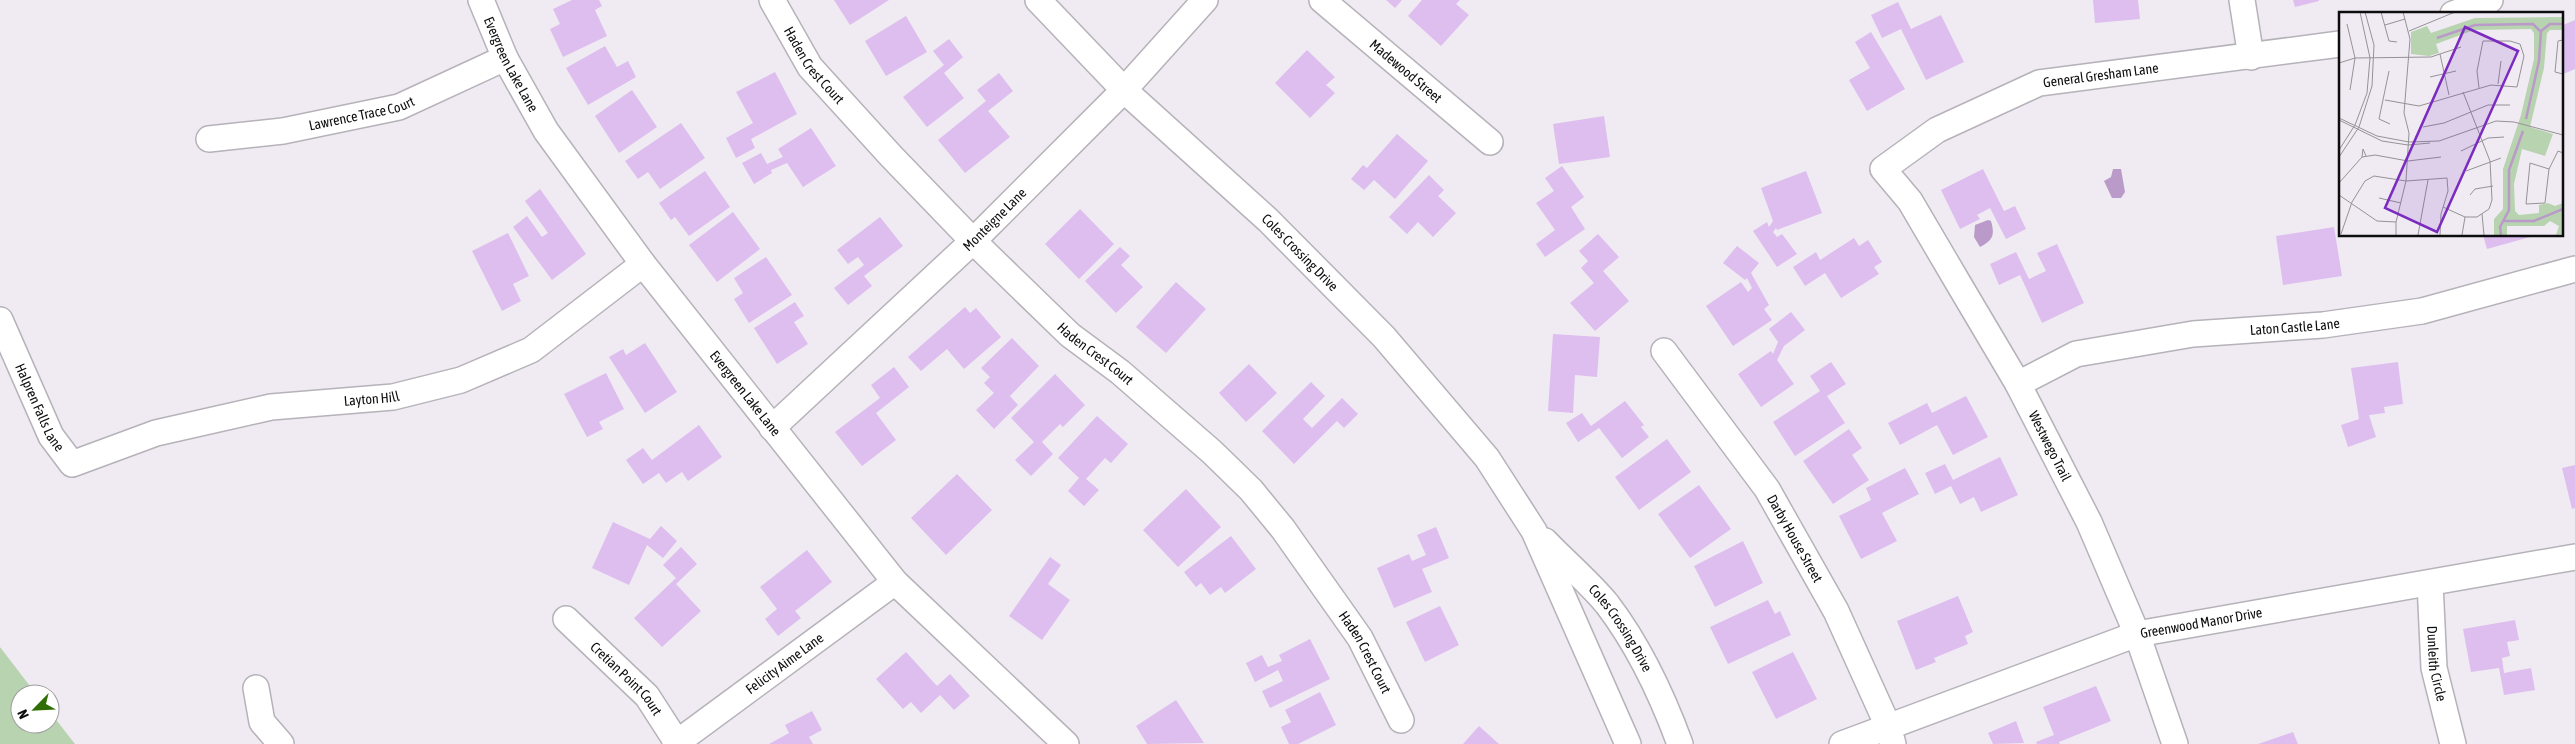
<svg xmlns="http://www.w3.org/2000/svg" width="2575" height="744" viewBox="0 0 2575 744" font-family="'Asap Condensed',sans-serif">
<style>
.green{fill:#b8d3af}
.water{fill:#b99ac9}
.building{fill:#ddbeef}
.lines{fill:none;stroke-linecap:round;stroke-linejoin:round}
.minor-casing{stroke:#b6b2b9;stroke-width:28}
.minor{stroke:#fff;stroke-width:25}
.labels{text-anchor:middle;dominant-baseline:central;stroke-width:4;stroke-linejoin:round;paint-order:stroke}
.street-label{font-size:14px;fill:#0d0c0e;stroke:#fff}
.inset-river{fill:none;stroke:#b99ac9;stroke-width:2.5}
.inset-road{fill:none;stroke:#959297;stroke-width:1}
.view{fill:#7b2cbf;fill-opacity:0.15;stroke:#7b2cbf;stroke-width:2.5}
.inset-edge{fill:none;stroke:#0d0c0e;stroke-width:2.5}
</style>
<rect width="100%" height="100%" fill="#f0ebf2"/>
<path class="green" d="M0 647 36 694H20V724H50V712L75 744H0Z"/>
<g class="water">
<path d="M2113 169H2121L2125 192 2121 198H2112L2104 181 2111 177Z"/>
<path d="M1988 220 1991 221C1995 235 1993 240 1980 247L1974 237 1975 225Z"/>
</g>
<g class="building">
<path d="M572 0H599L602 6 595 10 607 36 563 57 550 29 560 24 553 9Z"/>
<path d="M834 0H889L850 25Z"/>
<path d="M1386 0H1402L1395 8Z"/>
<path d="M1422 0H1460L1456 4 1469 15 1441 46 1408 16Z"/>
<path d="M2093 0H2138L2140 19 2095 23Z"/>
<path d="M2293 0H2319V1L2295 7Z"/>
<path d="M1898 2 1911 29 1941 15 1964 62 1926 80 1901 29 1882 38 1871 15Z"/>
<path d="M906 16 927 52 886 76 865 41Z"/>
<path d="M2575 20V69L2561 75V26Z"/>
<path d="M1871 32 1905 89 1867 111 1849 80 1870 68 1855 42Z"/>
<path d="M949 39 963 57 944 73 964 98 927 127 903 97 944 65 933 51Z"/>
<path d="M605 46 617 67 628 61 636 77 588 105 566 68Z"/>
<path d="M1307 50 1335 77 1326 85 1335 93 1310 118 1275 83Z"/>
<path d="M775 72 797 114 751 139 755 148 736 158 726 138 753 123 736 92Z"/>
<path d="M999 73 1013 91 988 111 1010 137 965 173 938 140 986 101 977 90Z"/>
<path d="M632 90 657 127 619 153 595 116Z"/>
<path d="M1604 116 1610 157 1559 164 1553 124Z"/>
<path d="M681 123 705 158 660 189 648 172 638 179 625 161Z"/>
<path d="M811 128 836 166 803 187 787 163 771 170 772 173 754 184 742 163 761 153 767 164 783 157 778 149Z"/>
<path d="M1397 134 1428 161 1395 199 1374 180 1364 190 1351 179 1363 165 1367 168Z"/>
<path d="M1562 166 1584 197 1571 207 1585 229 1545 257 1536 244 1555 230 1536 203 1554 191 1545 178Z"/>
<path d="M1983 169 2004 211 2015 206 2026 229 2006 239 1990 208 1977 215 1980 219 1960 229 1941 190Z"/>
<path d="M705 171 730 207 689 236 675 217 671 220 659 203Z"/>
<path d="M1806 171 1822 213 1777 230 1776 228 1773 232 1777 237 1782 234 1797 254 1777 267 1753 231 1767 222 1769 227 1773 221 1761 188Z"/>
<path d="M1429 175 1444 190 1438 196 1456 213 1433 237 1418 222 1407 234 1389 217Z"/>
<path d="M540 189 586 254 552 280 513 227 527 216 542 237 548 233 525 201Z"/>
<path d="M1080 209 1114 244 1079 279 1045 244Z"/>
<path d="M733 212 760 249 717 282 689 245Z"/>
<path d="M880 217 903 246 864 276 872 286 848 305 834 288 864 265 858 257 848 264 837 250Z"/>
<path d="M2334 227 2342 276 2283 285 2276 236Z"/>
<path d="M508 233 529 276 513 284 521 301 502 311 472 251Z"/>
<path d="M1598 234 1619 257 1603 271 1629 301 1595 331 1570 303 1594 283 1581 268 1588 261 1579 251Z"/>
<path d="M2483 235H2529L2530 237 2487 249Z"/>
<path d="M1854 238 1859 246 1868 240 1882 262 1874 267 1879 274 1841 298 1825 273 1805 286 1793 267 1816 252 1820 260Z"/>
<path d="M2057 244 2084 303 2042 323 2020 275 1999 285 1990 264 2016 252 2029 279 2046 271 2037 253Z"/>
<path d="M1737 246 1759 263 1751 273 1769 305 1764 309 1772 320 1733 346 1706 306 1741 282 1748 292 1752 288 1747 278 1745 280 1723 263Z"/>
<path d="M1120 247 1130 256 1121 265 1143 287 1116 313 1085 281Z"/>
<path d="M766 257 792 295 749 323 734 299 743 293 734 278Z"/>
<path d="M1176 282 1206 309 1166 353 1136 327Z"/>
<path d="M795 302 804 316 794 322 808 344 777 364 754 328Z"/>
<path d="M965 307 970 313 976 308 1001 337 964 369 947 349 921 371 908 357Z"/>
<path d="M1791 312 1805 330 1784 346 1777 360 1794 384 1761 407 1738 374 1771 351 1773 354 1778 342 1769 329Z"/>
<path d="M1553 334 1600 337 1597 377 1575 375 1573 413 1548 411Z"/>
<path d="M1012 338 1039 366 1010 396 1018 405 994 429 976 410 994 393 984 383 990 377 981 368Z"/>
<path d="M645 343 677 392 645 413 609 357 623 349 626 355Z"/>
<path d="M1831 362 1846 384 1827 396 1845 423 1795 456 1773 422 1820 391 1810 376Z"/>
<path d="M2398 362 2403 404 2384 407 2385 413 2369 415 2376 437 2348 447 2341 425 2359 419 2351 368Z"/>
<path d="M1249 364 1277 393 1246 422 1219 393Z"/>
<path d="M894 367 909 387 876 413 896 440 862 466 835 432 880 398 871 385Z"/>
<path d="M606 373 624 409 599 422 603 429 587 437 564 394Z"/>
<path d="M1055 374 1085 405 1063 427 1060 424 1042 442 1053 454 1031 476 1015 460 1034 442 1011 418Z"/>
<path d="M1311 382 1325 396 1303 419 1312 428 1342 398 1358 414 1344 428 1337 421 1294 464 1262 431Z"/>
<path d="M1966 396 1988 437 1953 455 1937 425 1900 445 1888 423 1927 403 1932 413Z"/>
<path d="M1625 401 1644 425 1641 427 1649 437 1622 458 1599 428 1578 442 1566 423 1582 413 1591 426Z"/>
<path d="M1097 416 1128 444 1111 463 1105 458 1086 479 1099 490 1084 506 1068 491 1079 478 1058 458Z"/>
<path d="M699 425 722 457 688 481 682 472 666 483 659 473 643 484 626 460 643 448 652 460Z"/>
<path d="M1849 429 1862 448 1852 455 1869 480 1833 504 1803 461Z"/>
<path d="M1667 439 1691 472 1639 510 1615 477Z"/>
<path d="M2000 457 2018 495 1981 512 1974 497 1960 504 1951 486 1935 494 1925 473 1945 464 1953 480Z"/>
<path d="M2575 465V508L2572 509 2562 468Z"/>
<path d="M1905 468 1919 494 1882 513 1897 541 1861 559 1839 516 1871 500 1866 488Z"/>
<path d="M957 474 992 510 946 555 911 518Z"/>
<path d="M1699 485 1731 529 1690 558 1658 514Z"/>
<path d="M1186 489 1221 527 1178 567 1143 530Z"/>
<path d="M613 522 650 539 661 526 677 541 663 558 647 545 629 585 592 568Z"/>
<path d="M1436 527 1449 558 1422 569 1432 592 1394 608 1377 568 1409 554 1412 561 1426 555 1417 535Z"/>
<path d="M1231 536 1256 569 1225 593 1221 587 1210 595 1201 583 1196 587 1184 572Z"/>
<path d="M1743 541 1763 583 1715 607 1694 566Z"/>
<path d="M681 547 697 564 676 584 701 611 662 647 634 618 676 578 663 565Z"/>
<path d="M807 550 832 582 795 611 801 618 778 636 765 619 777 609 760 587Z"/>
<path d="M1050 557 1061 565 1048 584 1070 600 1042 640 1009 616Z"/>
<path d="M1958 596 1973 632 1965 636 1968 644 1934 658 1936 662 1916 670 1897 621Z"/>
<path d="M1768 600 1775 614 1780 611 1791 635 1728 664 1710 627Z"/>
<path d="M1440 606 1459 645 1425 662 1406 622Z"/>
<path d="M2515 620 2519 640 2507 642 2510 656 2502 658 2504 673 2531 668 2535 690 2504 695 2499 668 2471 672 2463 629Z"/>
<path d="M1310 639 1330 679 1270 708 1262 691 1283 681 1278 670 1255 682 1246 663 1262 655 1268 667 1282 661 1279 655Z"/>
<path d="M906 652 937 686 950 674 970 696 954 710 940 695 921 713 911 702 903 709 876 679Z"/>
<path d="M1793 652 1817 699 1776 719 1752 672Z"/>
<path d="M2096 686 2111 721 2059 742 2060 744H2037L2036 742 2054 735 2043 707Z"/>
<path d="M1320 692 1336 725 1298 744H1289L1281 727 1291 722 1285 710Z"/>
<path d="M1176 700 1204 743 1147 744 1136 726Z"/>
<path d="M812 711 822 730 809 737 813 744H769L789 733 785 725Z"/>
<path d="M2016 721 2024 743 1993 744 1988 733Z"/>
<path d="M1479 726 1499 744H1463Z"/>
<path d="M2293 732 2298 744H2258Z"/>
</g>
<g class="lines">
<defs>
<g id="minor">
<path id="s1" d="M481 0 505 58 546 131 643 264 895 582 1066 744"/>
<path id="s2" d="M772 0 810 67 891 156 973 241 1070 335 1120 372 1212 452 1251 490 1283 529 1360 638 1401 720"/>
<path id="s3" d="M1038 0 1124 90 1268 220 1384 337 1487 458 1534 531 1628 744"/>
<path id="s4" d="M1322 0 1490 142"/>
<path d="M2242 0 2251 57"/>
<path d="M2453 14 2490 0"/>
<path id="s5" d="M209 139 283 131 399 107 505 58"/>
<path id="s6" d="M0 320 51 436 72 464 156 433 271 407 393 397 461 380 531 350 643 264"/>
<path id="s7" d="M1664 351 1767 489 1836 611 1888 726 1893 744"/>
<path id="s8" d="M2018 384 2076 354 2193 334 2323 325 2422 311 2575 269"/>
<path id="s9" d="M772 428 973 241 1124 90 1205 0"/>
<path id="s10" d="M1545 541C1565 562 1589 582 1607 604 1639 646 1662 695 1680 744"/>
<path id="s11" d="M2430 583 2434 668 2453 744"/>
<path id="s12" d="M566 619 647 696 678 744"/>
<path d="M256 688 262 722 281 744"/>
<path id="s13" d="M675 744 895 582"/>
<path id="s14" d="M1842 744 2137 634 2575 557"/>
<path id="s15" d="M2175 744 2137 634 2089 522 2018 384 1957 281 1910 201 1883 169 1937 130 2039 83 2340 44"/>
</g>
</defs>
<use href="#minor" class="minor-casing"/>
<use href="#minor" class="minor"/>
</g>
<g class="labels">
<g class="street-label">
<text stroke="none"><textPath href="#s1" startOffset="71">Evergreen Lake Lane</textPath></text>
<text stroke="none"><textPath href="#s2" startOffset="78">Haden Crest Court</textPath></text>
<text stroke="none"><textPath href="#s4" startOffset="110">Madewood Street</textPath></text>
<text stroke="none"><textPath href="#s15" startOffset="889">General Gresham Lane</textPath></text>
<text stroke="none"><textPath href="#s5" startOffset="155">Lawrence Trace Court</textPath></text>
<text stroke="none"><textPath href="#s9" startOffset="305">Monteigne Lane</textPath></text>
<text stroke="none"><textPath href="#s3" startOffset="364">Coles Crossing Drive</textPath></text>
<text stroke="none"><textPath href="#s8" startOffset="286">Laton Castle Lane</textPath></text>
<text stroke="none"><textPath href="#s2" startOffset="482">Haden Crest Court</textPath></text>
<text stroke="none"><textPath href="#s1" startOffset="476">Evergreen Lake Lane</textPath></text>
<text stroke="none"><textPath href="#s6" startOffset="470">Layton Hill</textPath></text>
<text stroke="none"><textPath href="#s6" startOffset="96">Halpren Falls Lane</textPath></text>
<text transform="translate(2050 446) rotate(63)">Westwego Trail</text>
<text stroke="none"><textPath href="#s7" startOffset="229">Darby House Street</textPath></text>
<text stroke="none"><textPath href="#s14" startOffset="380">Greenwood Manor Drive</textPath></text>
<text stroke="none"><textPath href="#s10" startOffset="116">Coles Crossing Drive</textPath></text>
<text stroke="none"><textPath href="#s2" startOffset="888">Haden Crest Court</textPath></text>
<text stroke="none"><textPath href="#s13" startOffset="136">Felicity Aime Lane</textPath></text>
<text stroke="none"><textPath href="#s11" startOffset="81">Dunleith Circle</textPath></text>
<text stroke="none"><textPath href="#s12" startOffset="85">Cretian Point Court</textPath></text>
</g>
</g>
<g transform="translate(2339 12)">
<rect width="224" height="224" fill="#f0ebf2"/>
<path d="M224 5V18H211L208 21 205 56 191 115 214 122 206 144 183 137 175 172 176 199 180 203 200 201V193L209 191 216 194 224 191V222L217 223 220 214 211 209 205 214H168V223H155V207L164 197V157L182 103 195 47V21L192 17 135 18 97 32 100 41 90 44 72 42V20L88 14 92 21 136 6Z" fill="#b8d3af"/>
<path class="inset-river" d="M98 26 136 13 194 12 201 19M187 107 200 49 202 19 211 12H224M164 209H195L224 197M162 223 161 215 170 198V158L184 119"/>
<path class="inset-road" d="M42 0 50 29 58 30M8 12 16 46 11 78M46 13 66 7M70 19 116 0M224 28 219 29 216 60 224 62M101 42 110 83M0 51 16 46 92 45 122 35M50 59 40 107 51 112M91 65 117 59M159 72 162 49M46 88 80 94 152 73 178 75 185 44 181 32 171 29H144L138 59 140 76M0 106 38 124 70 130 100 129 157 109 175 110 224 123M0 108 43 129 69 133 91 131M84 115 105 111 149 93H171M0 138 16 113 28 81 31 46 21 0M122 139 149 126 165 125M0 145 20 115 33 74 35 33 26 0M23 145 24 137 27 144M210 157 191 151 187 192 206 191 210 157 219 139 224 141M127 159 162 146M0 171 23 145 36 143 69 149 102 145M0 183 38 209 57 210M131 183 136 177 154 174M40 186 62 191M104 195 126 205H138L150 197 153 188 151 149 124 80M143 202 145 223M2 222 13 190 26 169 35 164 67 169 108 166 109 179 102 202 101 223M57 223V210L67 169 70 121 65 101 71 27 64 0M79 223 89 168M123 223 126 205"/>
<path class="view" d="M126 15 179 39 98 220 46 196Z"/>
<rect width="224" height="224" class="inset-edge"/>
</g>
<g transform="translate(35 709) rotate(246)"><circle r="24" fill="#ffffff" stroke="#9e9e9f"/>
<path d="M0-4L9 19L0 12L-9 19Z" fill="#2e6e04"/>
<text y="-8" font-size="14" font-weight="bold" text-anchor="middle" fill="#0d0c0e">N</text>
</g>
</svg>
